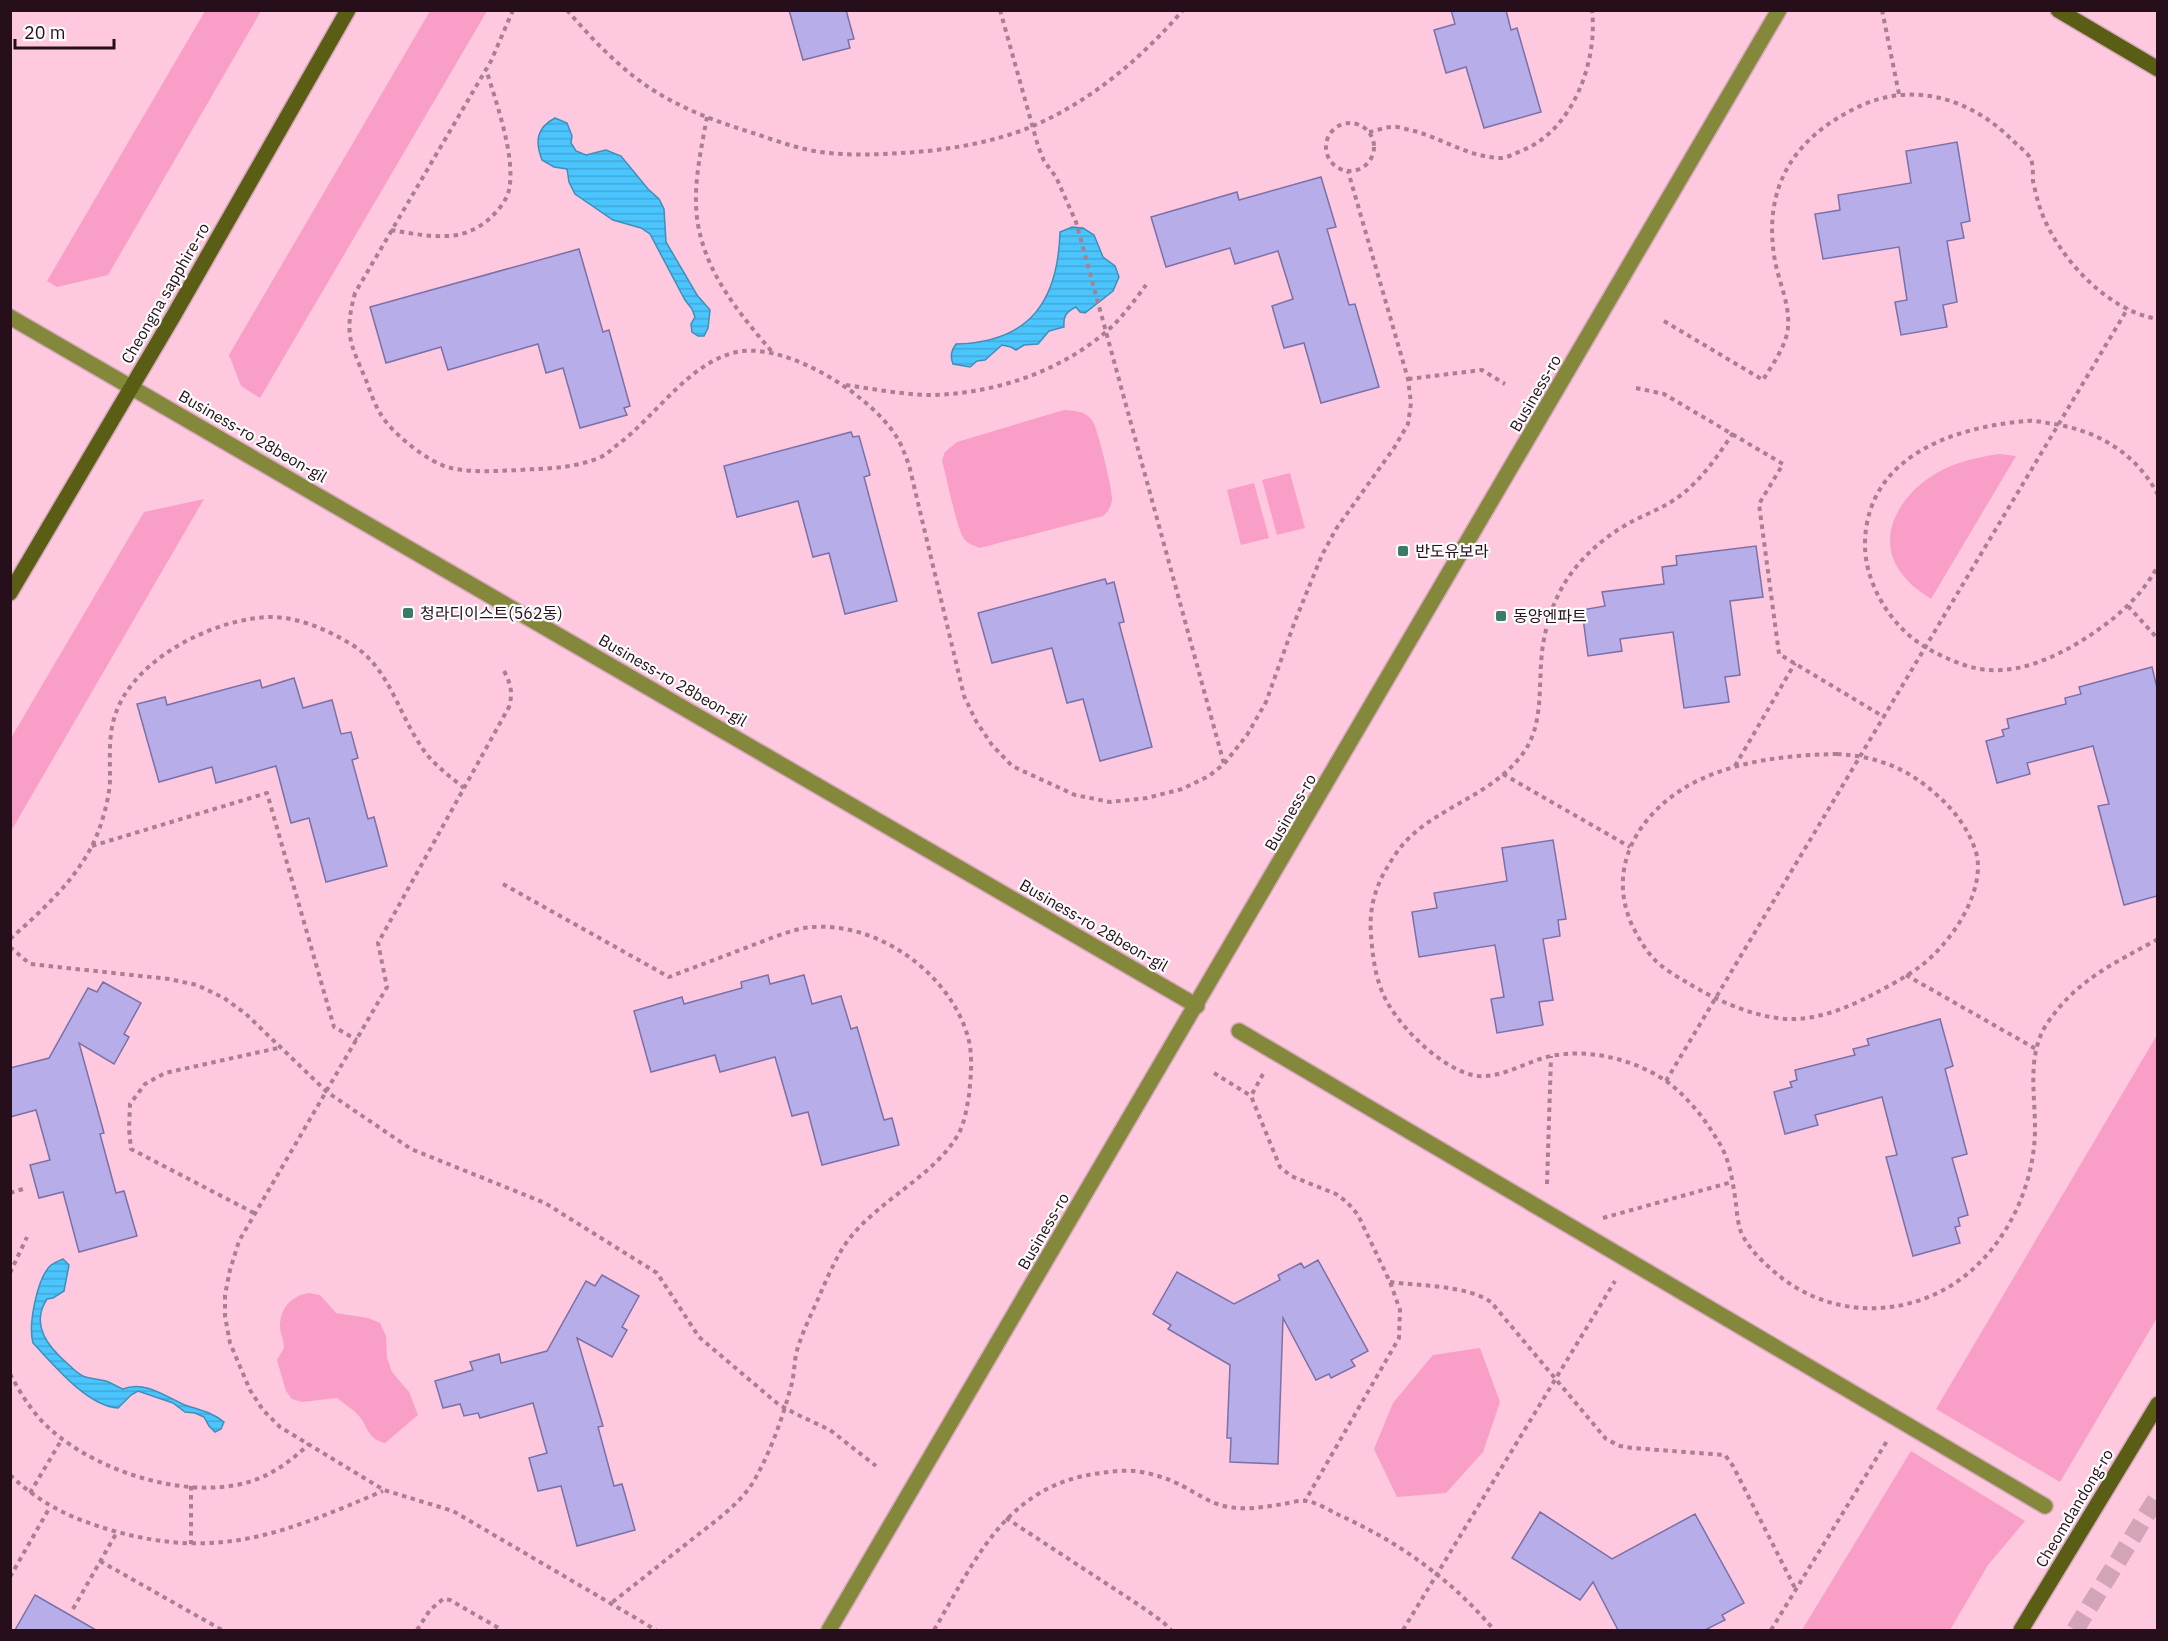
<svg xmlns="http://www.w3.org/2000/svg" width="2168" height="1641" viewBox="0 0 2168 1641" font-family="'IBM Plex Sans','Noto Sans KR',sans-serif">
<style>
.green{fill:#f99fc7}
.water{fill:url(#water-rules);stroke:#408eb9;stroke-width:1.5}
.building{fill:#b7ade8;stroke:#7b70a7;stroke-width:1.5}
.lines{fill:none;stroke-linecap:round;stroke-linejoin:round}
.highway-tunnel{stroke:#d3a3b7;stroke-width:18;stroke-dasharray:18 9;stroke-linecap:butt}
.lane-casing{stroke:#d7a7bb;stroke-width:18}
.street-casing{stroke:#d7a7bb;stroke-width:18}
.secondary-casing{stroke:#d7a7bb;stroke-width:18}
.path{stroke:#a97f91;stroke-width:4;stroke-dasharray:4.5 4.5;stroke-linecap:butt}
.lane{stroke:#83883a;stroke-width:15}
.street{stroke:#83883a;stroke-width:15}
.secondary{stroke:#5a5d14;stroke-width:15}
.poi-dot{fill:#3b7a67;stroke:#fbfbfb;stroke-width:2}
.labels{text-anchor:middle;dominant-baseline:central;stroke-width:4.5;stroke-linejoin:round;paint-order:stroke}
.street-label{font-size:16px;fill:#260f1a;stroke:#fbfbfb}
.poi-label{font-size:16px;fill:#260f1a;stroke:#fbfbfb;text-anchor:start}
</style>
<defs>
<pattern id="water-rules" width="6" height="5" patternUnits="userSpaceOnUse" patternTransform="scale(1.5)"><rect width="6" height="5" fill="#4bc5fd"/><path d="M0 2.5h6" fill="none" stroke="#41a8d8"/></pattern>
</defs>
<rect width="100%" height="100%" fill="#fec8de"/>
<g class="green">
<path d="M205 11H261L108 275 57 287 47 281Z"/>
<path d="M430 11H487L260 398 241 386 229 355Z"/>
<path d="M1064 410C1075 411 1087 411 1093 422 1098 430 1113 491 1112 500 1111 507 1108 512 1103 516L980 548C975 546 968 544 964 539 956 526 947 478 942 461L945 452 957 442Z"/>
<path d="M1999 454 2016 456 1931 599C1921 592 1910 585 1903 575 1876 542 1895 503 1926 480 1947 464 1973 458 1999 454Z"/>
<path d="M1290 473 1305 528 1277 535 1262 480Z"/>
<path d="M1254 483 1269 538 1241 545 1227 490Z"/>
<path d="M204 499 11 831V738L144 512Z"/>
<path d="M2157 1035V1318L2060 1482 1936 1409Z"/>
<path d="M309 1293 320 1295 336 1313 368 1318 380 1323 386 1336 387 1358 392 1372 409 1392 418 1415 385 1443C367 1439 368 1426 359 1416 353 1409 344 1404 337 1398L302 1402 292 1399 286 1391 277 1360C279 1356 283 1351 284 1347 284 1341 280 1333 280 1327 280 1308 291 1296 309 1293Z"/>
<path d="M1480 1348 1500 1402 1483 1452 1446 1493 1397 1497 1374 1449 1393 1403 1433 1355Z"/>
<path d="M1911 1451 2025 1521 1988 1565 1950 1630H1802Z"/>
</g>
<g class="water">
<path d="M555 118 567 123 572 136 571 143 576 151 586 155 606 150 621 156 648 189 659 199 664 209 666 242 697 295 710 310 708 328 704 336H698L692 332 691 324 695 317 692 309 685 300 650 234 641 228 613 220 575 194 569 182 567 169 554 167 542 160C535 142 536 128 555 118Z"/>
<path d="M1072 227 1083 228 1094 235 1103 257 1115 266 1119 277 1113 291 1085 313 1080 312 1076 307C1066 312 1063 316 1064 327L1049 331 1038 344 1024 345 1016 350 1011 347 1002 345 985 360 977 361 970 367 953 364C950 356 951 351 956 344 1030 342 1058 301 1060 232Z"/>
<path d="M63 1259 69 1265 64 1291 53 1298 47 1299C30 1325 48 1347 68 1364 72 1368 77 1373 83 1376 90 1379 98 1379 106 1381 112 1383 117 1387 123 1389 145 1380 166 1397 185 1405 199 1410 212 1412 224 1422L221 1429 215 1432 209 1426 204 1417 195 1413 185 1412 173 1403 138 1391 131 1395 118 1408C87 1406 54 1365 33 1343 28 1325 37 1279 50 1266 53 1263 59 1261 63 1259Z"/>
</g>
<g class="building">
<path d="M789 10H846L854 39 848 40 850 48 803 60Z"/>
<path d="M1451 10H1506L1511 30 1517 28 1541 112 1484 128 1466 67 1446 73 1434 30 1455 24Z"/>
<path d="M1957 142 1970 221 1961 223 1964 238 1947 241 1957 302 1943 305 1947 327 1901 335 1895 302 1907 300 1899 247 1823 259 1815 214 1840 210 1838 195 1911 183 1906 151Z"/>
<path d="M1321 177 1336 227 1327 229 1349 305 1355 304 1379 387 1321 403 1304 343 1284 348 1272 306 1293 299 1278 251 1235 264 1230 248 1166 267 1151 217 1237 192 1239 200Z"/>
<path d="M579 249 603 332 609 330 630 406 624 408 627 415 580 428 563 368 546 373 538 344 448 370 441 347 386 363 370 307Z"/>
<path d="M851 432 853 437 859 436 870 475 864 477 897 601 845 614 829 553 813 557 798 501 737 517 724 466Z"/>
<path d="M1756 546 1763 597 1730 601 1740 675 1725 677 1729 702 1684 708 1673 632 1620 639 1622 651 1588 656 1582 610 1605 606 1602 592 1664 584 1662 567 1677 565 1676 556Z"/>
<path d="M1105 579 1107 584 1114 582 1124 622 1119 623 1152 747 1100 761 1083 699 1067 703 1052 648 992 663 978 613Z"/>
<path d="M2152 667 2157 688V896L2124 905 2098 806 2109 804 2093 746 2027 763 2030 774 1997 783 1986 741 2004 736 2002 730 2009 728 2007 719 2066 704 2065 698 2081 694 2079 687Z"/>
<path d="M294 678 303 708 332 700 341 734 351 732 358 758 352 760 368 819 374 817 387 866 326 882 309 818 291 823 276 766 216 783 212 767 159 782 137 704 165 697 167 705 260 680 262 688Z"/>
<path d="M1553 840 1566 919 1558 920 1560 936 1543 939 1553 1000 1539 1002 1543 1025 1497 1033 1491 999 1504 997 1495 945 1419 957 1412 912 1437 908 1434 893 1507 881 1502 848Z"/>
<path d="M768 975 770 984 804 975 812 1004 841 996 851 1029 857 1027 884 1120 892 1118 899 1145 822 1165 808 1112 792 1116 775 1057 720 1072 715 1055 651 1072 634 1011 682 997 684 1004 742 988 741 982Z"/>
<path d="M103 982 141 1003 124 1034 129 1037 114 1064 79 1043 104 1133 100 1134 116 1193 124 1191 137 1236 79 1252 63 1192 39 1198 30 1165 50 1160 36 1110 10 1117V1068L49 1058 88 988 97 992Z"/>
<path d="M1940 1019 1953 1066 1945 1069 1967 1154 1952 1158 1968 1215 1958 1218 1960 1226 1955 1227 1960 1243 1913 1256 1886 1157 1897 1155 1882 1097 1815 1115 1818 1125 1785 1134 1774 1092 1792 1087 1790 1082 1797 1080 1795 1070 1855 1055 1853 1049 1869 1045 1867 1039Z"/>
<path d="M1318 1260 1368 1351 1351 1360 1355 1366 1331 1378 1329 1374 1316 1380 1283 1318 1278 1464 1230 1462 1231 1438H1227L1230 1365 1168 1329 1171 1325 1153 1314 1177 1272 1234 1304 1280 1280 1278 1275 1301 1263 1304 1268Z"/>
<path d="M602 1275 639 1296 622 1327 627 1330 612 1357 577 1338 603 1426 598 1427 614 1486 622 1484 635 1530 577 1546 561 1486 538 1491 529 1458 547 1453 533 1403 480 1418 478 1413 464 1416 460 1404 443 1408 435 1381 473 1370 470 1362 499 1354 501 1363 547 1351 586 1281 595 1286Z"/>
<path d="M1540 1512 1612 1559 1695 1514 1744 1603 1722 1615 1725 1620 1705 1630H1618L1593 1582 1580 1600 1512 1558Z"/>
<path d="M35 1595 96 1630H15Z"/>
</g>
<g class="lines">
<path class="highway-tunnel" d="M2075 1630 2158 1496"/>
<defs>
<path id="lane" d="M829 1630 1779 10"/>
<g id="street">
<path d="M10 317 1197 1006"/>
<path d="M1239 1031 2045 1506"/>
</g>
<g id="secondary">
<path d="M2058 10 2158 69"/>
<path d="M10 593 174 315 348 10"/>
<path d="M2021 1630 2158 1404"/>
</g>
</defs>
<use href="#lane" class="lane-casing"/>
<use href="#street" class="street-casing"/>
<use href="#secondary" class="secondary-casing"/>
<g class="path">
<path d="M513 10 491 61 355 293C344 334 350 343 366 380 370 391 374 403 380 413 390 432 430 464 451 468 473 473 496 471 519 470 549 468 570 469 599 458 606 455 611 450 617 445 656 417 692 357 743 351 792 346 870 395 896 436 902 445 905 455 909 465L964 696 976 721 992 745 1012 766 1075 795 1110 802 1147 798 1182 789 1209 776 1224 764 1247 735 1266 702 1295 621 1322 555 1336 529 1394 448 1408 424 1411 403 1408 379 1348 171"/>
<path d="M567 10C592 39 620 69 653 90 684 110 718 122 753 133 771 139 790 146 809 150 839 156 870 155 900 153 943 151 993 143 1033 126 1091 101 1142 58 1183 10"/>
<path d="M1000 10 1038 146 1044 161 1056 177 1076 222 1224 764"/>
<path d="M1882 10 1899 94"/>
<path d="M707 117C701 150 693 185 697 218 704 272 739 313 773 353"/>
<circle cx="1350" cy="147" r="24"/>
<path d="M1369 132C1376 131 1384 127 1392 127 1397 126 1404 129 1410 130 1441 137 1469 158 1502 158 1509 157 1516 153 1523 150 1573 130 1598 61 1592 10"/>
<path d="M391 230C409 233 428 237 446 236 461 236 476 230 488 220 497 212 506 202 509 190 516 157 496 102 486 69"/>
<path d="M1664 321 1763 380C1772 365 1787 345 1788 327 1790 304 1779 283 1775 261 1762 188 1793 138 1858 107 1912 81 1970 98 2011 139 2017 145 2027 152 2031 159 2033 164 2033 175 2033 181 2035 190 2037 199 2040 208 2056 255 2106 311 2158 319"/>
<path d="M1408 379 1482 370 1505 384"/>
<path d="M846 385C874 389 904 395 933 395 996 393 1059 372 1107 331 1122 318 1134 301 1146 285"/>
<path d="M1636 388 1664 394 1783 464 1759 504 1779 654 1884 717"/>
<path d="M1733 433C1718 456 1700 482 1677 498 1664 507 1649 513 1635 520 1611 532 1586 552 1570 575 1555 596 1547 620 1543 645 1537 682 1546 725 1521 756 1491 795 1439 807 1407 840 1398 849 1391 861 1385 871 1374 891 1369 911 1371 935 1373 960 1376 985 1390 1007 1407 1034 1446 1072 1478 1076 1503 1078 1527 1061 1551 1056 1590 1048 1637 1060 1669 1083 1689 1099 1705 1119 1718 1141 1730 1159 1733 1183 1736 1204 1737 1214 1738 1224 1741 1232 1749 1250 1764 1263 1778 1275 1821 1310 1879 1318 1931 1296 1995 1269 2035 1196 2035 1128 2035 1094 2027 1056 2046 1025 2076 980 2113 964 2158 939"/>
<path d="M2158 495C2137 454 2098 431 2054 424 2045 423 2036 420 2027 421 1963 426 1881 450 1867 523 1863 545 1865 564 1873 584 1885 614 1907 639 1936 653 1956 663 1978 672 2001 670 2026 669 2051 658 2073 646 2108 625 2138 602 2158 566"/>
<path d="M2128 606 2158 639"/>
<path d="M504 671C511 684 513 693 509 707L378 943 387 987 239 1241 230 1270 225 1295V1316L230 1343 250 1390 263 1410 280 1427 384 1490 453 1511 656 1630"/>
<path d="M1837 754C1877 756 1909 769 1938 796 1955 811 1969 830 1976 852 1987 892 1949 946 1918 968 1904 978 1887 987 1872 995 1847 1008 1817 1020 1788 1019 1756 1018 1715 1000 1688 983 1676 976 1662 968 1653 958 1644 948 1638 937 1632 925 1605 865 1641 810 1695 782 1739 760 1790 755 1837 754Z"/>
<path d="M1735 766 1795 663"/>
<path d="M1503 774 1630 847"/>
<path d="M92 846 267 793 334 1027 357 1040"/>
<path d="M503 884 669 977C697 966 725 956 753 945 772 938 794 928 814 927 880 923 950 974 968 1037 973 1055 971 1076 969 1095 967 1107 965 1120 960 1131 936 1178 869 1203 841 1251 832 1266 825 1283 818 1299 810 1317 801 1335 796 1354 794 1366 794 1378 790 1390 782 1420 768 1458 752 1484 737 1507 711 1524 690 1541 663 1562 637 1583 610 1604"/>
<path d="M10 939C46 907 84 873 100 827 105 812 110 793 110 778 110 755 108 732 117 710 138 656 218 617 273 617 302 618 330 631 354 646 388 668 398 711 419 743 430 762 447 774 464 788"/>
<path d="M10 947 30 964 169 979 197 985 224 998 246 1014 327 1092 411 1149 545 1203 657 1273 699 1337 778 1404 794 1413 830 1430 876 1466"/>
<path d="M1906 975 2036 1049"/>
<path d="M1214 1073 1251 1096"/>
<path d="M1263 1074 1251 1096 1280 1167 1291 1176 1336 1194 1347 1202 1358 1215 1390 1282 1400 1310 1399 1338 1305 1501"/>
<path d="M1666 1081 2128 308"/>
<path d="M1547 1184 1551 1056"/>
<path d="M10 1193 23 1189"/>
<path d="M254 1213 131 1149 129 1129 130 1104 145 1084 165 1073 278 1048"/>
<path d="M1603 1218 1732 1182"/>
<path d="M10 1273 27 1237"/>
<path d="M1390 1282C1420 1286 1466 1285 1491 1302L1606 1439 1620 1446 1632 1448 1725 1455 1733 1466 1796 1590"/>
<path d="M10 1374C21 1394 33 1414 50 1429 100 1474 197 1504 260 1478 279 1470 294 1458 309 1444"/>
<path d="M10 1475C42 1505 72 1519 114 1531 221 1561 286 1532 383 1491"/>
<path d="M191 1486V1544"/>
<path d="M30 1493 62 1439"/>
<path d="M1006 1518 1139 1605 1163 1622 1171 1630"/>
<path d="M100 1561 222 1630"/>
<path d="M10 1577 50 1507"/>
<path d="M73 1609 117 1532"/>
<path d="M417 1630 430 1610 443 1599 450 1600 502 1630"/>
<path d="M934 1630C976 1559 1007 1484 1101 1473 1115 1471 1131 1469 1146 1473 1161 1476 1174 1481 1188 1489 1201 1496 1214 1505 1229 1507 1247 1510 1265 1507 1283 1504 1290 1503 1299 1500 1306 1501 1316 1502 1329 1510 1339 1515 1399 1542 1452 1580 1494 1630"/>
<path d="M1403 1630 1615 1281"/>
<path d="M1771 1630 1887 1441"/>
</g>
<use href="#lane" class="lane"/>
<use href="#street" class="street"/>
<use href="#secondary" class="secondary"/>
</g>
<g class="poi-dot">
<rect x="1397" y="545" width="12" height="12" rx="3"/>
<rect x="402" y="607" width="12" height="12" rx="3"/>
<rect x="1495" y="610" width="12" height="12" rx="3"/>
</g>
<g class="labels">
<g class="street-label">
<text transform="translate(165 293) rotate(-60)">Cheongna sapphire-ro</text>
<text transform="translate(1535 393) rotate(-60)">Business-ro</text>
<text transform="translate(253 436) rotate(30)">Business-ro 28beon-gil</text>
<text transform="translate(673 680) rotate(30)">Business-ro 28beon-gil</text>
<text transform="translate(1290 812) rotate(-60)">Business-ro</text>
<text transform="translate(1094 925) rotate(30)">Business-ro 28beon-gil</text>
<text transform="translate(1043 1231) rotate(-60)">Business-ro</text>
<text transform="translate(2074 1508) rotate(-59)">Cheomdandong-ro</text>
</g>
<g class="poi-label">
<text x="1415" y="551">반도유보라</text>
<text x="420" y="613">청라디이스트(562동)</text>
<text x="1513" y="616">동양엔파트</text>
</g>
</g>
<rect width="2168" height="1641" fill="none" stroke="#260f1a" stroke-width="24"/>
<path d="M15 39v9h99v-9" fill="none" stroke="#260f1a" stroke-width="3"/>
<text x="24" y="39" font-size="18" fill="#260f1a" stroke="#fbfbfb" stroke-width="4.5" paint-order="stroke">20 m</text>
</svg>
